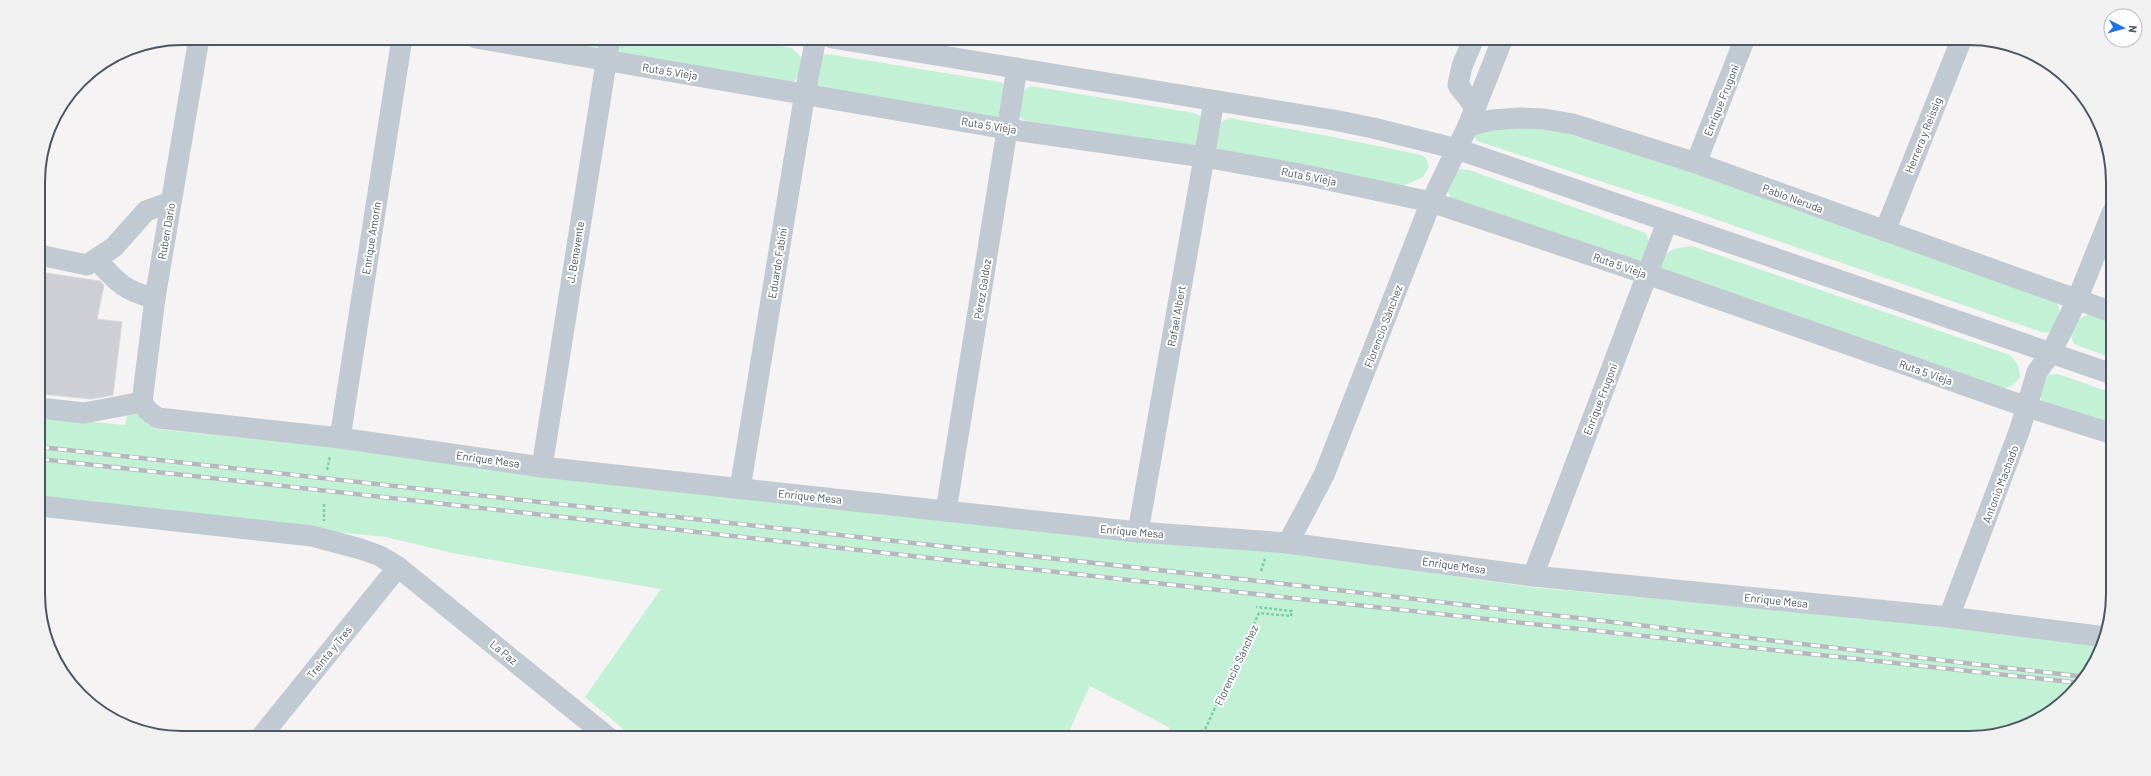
<svg xmlns="http://www.w3.org/2000/svg" width="2151" height="776" viewBox="0 0 2151 776" font-family="Barlow,sans-serif">
<style>
.green{fill:#c3f1d5}
.building{fill:#cdcfd5;stroke:#d7d9de}
.lines{fill:none;stroke-linecap:round;stroke-linejoin:round}
.path{stroke:#7ad0a6;stroke-width:2.5;stroke-dasharray:3 2;stroke-linecap:butt}
.minor{stroke:#c1cad2;stroke-width:21}
.rail-casing{stroke:#b5b8bd;stroke-width:4.5}
.rail{stroke:#fff;stroke-width:3;stroke-dasharray:9;stroke-linecap:butt}
.labels{text-anchor:middle;dominant-baseline:central;stroke-width:4;stroke-linejoin:round;paint-order:stroke}
.street-label{font-size:11px;fill:#4a5661;stroke:#fff}
.rim{fill:none;stroke:#4a5661;stroke-width:2}
</style>
<rect width="100%" height="100%" fill="#f5f3f3"/>
<g class="green">
<path d="M504 38H604L596 49Z"/>
<path d="M617 38H733L792 48 801 57C801 71 800 77 789 86L619 54Z"/>
<path d="M828 54 1000 82 1005 85 1003 114 995 118 822 90 814 85 820 56Z"/>
<path d="M1031 86 1194 113 1200 116C1204 129 1203 136 1194 146L1026 121 1021 118 1018 113 1024 90Z"/>
<path d="M1229 118 1334 137 1421 155 1426 158 1429 167 1423 177 1398 188 1218 149 1214 145 1220 123Z"/>
<path d="M1486 127 1549 128 1695 172 2053 298C2064 310 2058 317 2052 331L2044 333 1683 208 1477 141 1474 136 1477 131Z"/>
<path d="M1458 169 1469 170 1646 233 1649 241 1643 262 1632 264 1451 198 1446 188Z"/>
<path d="M1692 246 2007 354C2017 359 2020 368 2020 378L2012 386 1999 389 1659 269C1666 248 1672 249 1692 246Z"/>
<path d="M2092 313 2112 320V358L2074 344 2070 334 2078 319Z"/>
<path d="M2058 374 2112 393 2113 429 2050 408 2041 399 2039 390 2048 375Z"/>
<path d="M139 413 155 429 339 447 1277 551 1529 587 1950 626 2103 644 2089 674 2057 708 2024 727 1978 738H1165L1170 728 1090 686 1066 738H634L585 697 661 589 452 553 386 537 40 504V417L125 425 127 414Z"/>
</g>
<path class="building" d="M39 272 100 281 104 285 97 319 122 322 113 395 92 399 40 394Z"/>
<g class="lines">
<g class="path">
<path d="M327 470 330 456"/>
<path d="M324 504V521"/>
<path d="M1261 571 1265 559"/>
<path d="M1201 738 1259 613 1291 616 1292 611 1256 607"/>
</g>
<g class="minor">
<path d="M199 38 155 298 142 402 148 411 158 418 340 438 542 467 1138 532 1288 543 1533 576 1949 617 2106 637"/>
<path d="M476 38 1007 129 1204 157 1305 175 1431 202 1647 274 2027 407 2113 434"/>
<path d="M832 38 1334 120 1373 128 1457 149 2112 374"/>
<path d="M1474 38 1462 66 1458 85 1475 107"/>
<path d="M1468 126 1492 120 1519 118 1544 119 1573 124 1696 163 2112 312"/>
<path d="M1696 163 1745 38"/>
<path d="M1885 231 1962 38"/>
<path d="M39 257 44 256 87 265 114 247 146 211 171 202"/>
<path d="M96 259C116 281 125 292 155 298"/>
<path d="M40 408 84 413 142 402"/>
<path d="M340 438 402 38"/>
<path d="M542 467 610 38"/>
<path d="M740 489 805 93 816 38"/>
<path d="M40 506 312 536 361 549 380 556 398 567 609 738"/>
<path d="M946 511 1017 68"/>
<path d="M1138 532 1214 101"/>
<path d="M1288 543 1324 475 1431 202 1468 126 1503 38"/>
<path d="M1533 576 1667 222"/>
<path d="M1949 617 2020 429 2037 372 2051 353 2077 300 2112 213"/>
<path d="M260 738 398 567"/>
</g>
<defs>
<g id="rail">
<path d="M40 447 1267 582 2086 677"/>
<path d="M40 459 1264 595 2080 683"/>
</g>
</defs>
<use href="#rail" class="rail-casing"/>
<use href="#rail" class="rail"/>
</g>
<g class="labels">
<g class="street-label">
<text transform="translate(670 71) rotate(9)">Ruta 5 Vieja</text>
<text transform="translate(1721 100) rotate(-68)">Enrique Frugoni</text>
<text transform="translate(989 125) rotate(9)">Ruta 5 Vieja</text>
<text transform="translate(1923 135) rotate(-68)">Herrera y Reissig</text>
<text transform="translate(1309 176) rotate(11)">Ruta 5 Vieja</text>
<text transform="translate(1793 198) rotate(20)">Pablo Neruda</text>
<text transform="translate(166 231) rotate(-80)">Ruben Darío</text>
<text transform="translate(371 238) rotate(-81)">Enrique Amorín</text>
<text transform="translate(575 252) rotate(-81)">J. Benavente</text>
<text transform="translate(777 263) rotate(-81)">Eduardo Fabini</text>
<text transform="translate(1620 265) rotate(19)">Ruta 5 Vieja</text>
<text transform="translate(982 289) rotate(-81)">Pérez Galdoz</text>
<text transform="translate(1176 316) rotate(-80)">Rafael Albert</text>
<text transform="translate(1383 326) rotate(-69)">Florencio Sánchez</text>
<text transform="translate(1926 372) rotate(19)">Ruta 5 Vieja</text>
<text transform="translate(1600 399) rotate(-69)">Enrique Frugoni</text>
<text transform="translate(488 459) rotate(8)">Enrique Mesa</text>
<text transform="translate(2000 484) rotate(-69)">Antonio Machado</text>
<text transform="translate(810 496) rotate(6)">Enrique Mesa</text>
<text transform="translate(1132 531) rotate(5)">Enrique Mesa</text>
<text transform="translate(1454 565) rotate(8)">Enrique Mesa</text>
<text transform="translate(1776 600) rotate(6)">Enrique Mesa</text>
<text transform="translate(329 652) rotate(-51)">Treinta y Tres</text>
<text transform="translate(504 652) rotate(39)">La Paz</text>
<text transform="translate(1236 665) rotate(-65)">Florencio Sánchez</text>
</g>
</g>
<path d="M0 0H2151V776H0ZM182 45H1969A137 137 0 0 1 2106 182V594A137 137 0 0 1 1969 731H182A137 137 0 0 1 45 594V182A137 137 0 0 1 182 45Z" fill="#f1f1f2" fill-rule="evenodd"/>
<path class="rim" d="M182 45H1969A137 137 0 0 1 2106 182V594A137 137 0 0 1 1969 731H182A137 137 0 0 1 45 594V182A137 137 0 0 1 182 45Z"/>
<g transform="translate(2123 28) rotate(96)"><circle r="19" fill="#ffffff" stroke="#b7bbc0"/>
<path d="M0-3L7 15L0 10L-7 15Z" fill="#1a73e8"/>
<text y="-6" font-size="11" font-weight="bold" text-anchor="middle" fill="#4a5661">N</text>
</g>
</svg>
